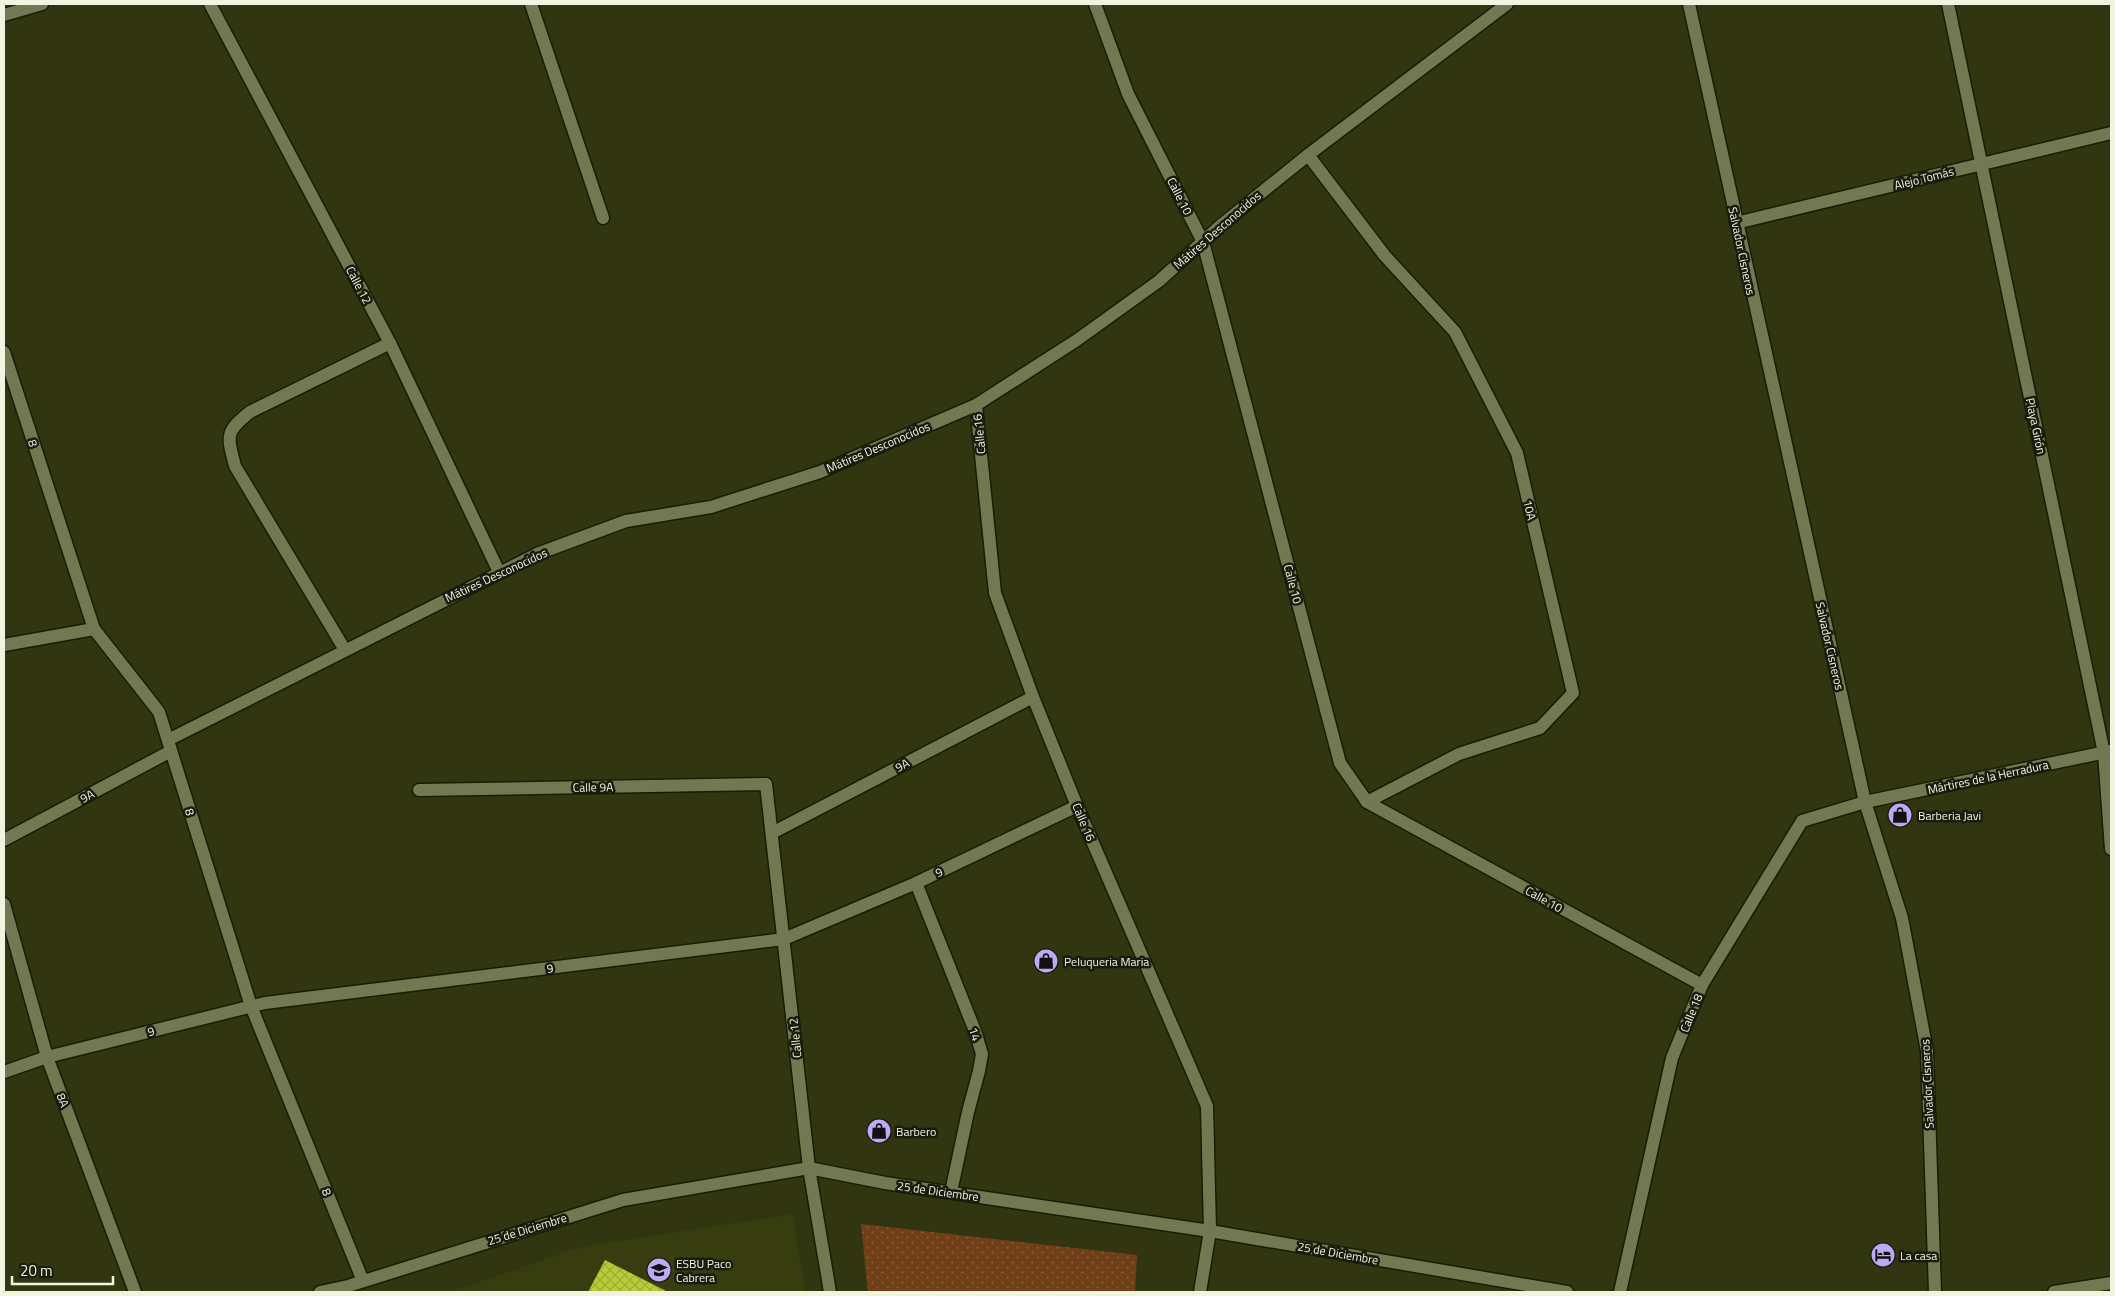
<svg xmlns="http://www.w3.org/2000/svg" width="2115" height="1296" viewBox="0 0 2115 1296" font-family="'Titillium Web',sans-serif">
<style>
.built{fill:#373d0f}
.grass{fill:url(#grass-dots)}
.building{fill:url(#building-cross-hatch)}
.lines{fill:none;stroke-linecap:round;stroke-linejoin:round}
.service-casing{stroke:#191d00;stroke-width:15}
.minor-casing{stroke:#191d00;stroke-width:15}
.service{stroke:#727952;stroke-width:12}
.minor{stroke:#727952;stroke-width:12}
.labels{text-anchor:middle;dominant-baseline:central;stroke-width:5;stroke-linejoin:round;paint-order:stroke}
.street-label{font-size:12px;fill:#f1f5e0;stroke:#191c0c}
.poi-label{font-size:12px;fill:#f1f5e0;stroke:#191c0c;text-anchor:start}
</style>
<defs>
<pattern id="grass-dots" width="8" height="8" patternUnits="userSpaceOnUse" patternTransform="scale(1.25)"><rect width="8" height="8" fill="#703f18"/><path d="M2 2h.1M6 6h.1" fill="none" stroke="#855b39" stroke-width="1.8" stroke-linecap="round"/></pattern>
<pattern id="building-cross-hatch" width="8" height="8" patternUnits="userSpaceOnUse" patternTransform="scale(1.25)"><rect width="8" height="8" fill="#bacc35"/><path d="M0 0l8 8M0 8l8-8" fill="none" stroke="#9eac38"/></pattern>
</defs>
<rect width="100%" height="100%" fill="#313611"/>
<path class="built" d="M792 1214 806 1292H449L581 1247Z"/>
<path class="grass" d="M861 1224 1137 1255 1135 1292H868Z"/>
<path class="building" d="M605 1260 668 1292H588Z"/>
<g class="lines">
<defs>
<g id="service">
<path d="M531 4 603 218"/>
<path d="M345 650 235 466C227 435 225 432 250 412L390 343"/>
</g>
<g id="minor">
<path d="M210 4 390 343 499 572"/>
<path d="M1095 4 1128 94 1203 242 1340 763 1367 802 1702 985"/>
<path d="M1689 4 1865 802 1902 918 1927 1051 1935 1292"/>
<path d="M1948 4 2104 753 2111 849"/>
<path d="M4 15 42 4"/>
<path d="M1308 155 1385 256 1455 332 1517 453 1573 693 1540 728 1459 754 1367 802"/>
<path d="M1736 223 2111 133"/>
<path d="M4 352 94 629 159 712 251 1006 363 1281"/>
<path d="M976 405 995 593 1033 697 1077 806 1207 1106 1210 1231 1200 1292"/>
<path d="M4 645 94 629"/>
<path d="M168 740 537 554 626 521 711 507 820 472 976 405 1077 340 1159 281 1220 226 1308 155 1507 4"/>
<path d="M419 790 766 784 809 1168 830 1292"/>
<path d="M772 833 1033 697"/>
<path d="M4 840 171 751"/>
<path d="M916 883 975 1031 982 1054 979 1071 968 1112 951 1192"/>
<path d="M4 904 47 1057 135 1292"/>
<path d="M4 1072 47 1057 265 1003 784 939 916 883 1077 806"/>
<path d="M320 1292 348 1286 623 1200 809 1168 885 1183 1210 1231 1567 1292"/>
<path d="M1620 1292 1672 1058 1702 985 1802 821 1865 802 2111 751"/>
<path d="M2054 1292 2111 1283"/>
</g>
</defs>
<use href="#service" class="service-casing"/>
<use href="#minor" class="minor-casing"/>
<use href="#service" class="service"/>
<use href="#minor" class="minor"/>
</g>
<defs>
<symbol id="shop-disc" viewBox="-11 -11 22 22"><circle r="9.5" fill="#bea9f5" stroke="#191c0c"/><path d="M-5-2.5h2.3a2.7 3.5 0 0 1 5.4 0H5L5.5 6h-11ZM-1.5-2.5h3a1.5 2.3 0 0 0-3 0Z" fill="#111"/></symbol>
<symbol id="hotel-disc" viewBox="-11 -11 22 22"><circle r="9.5" fill="#bea9f5" stroke="#191c0c"/><path d="M-6-4.5h1.5V1H6V5H4.5V3h-9V5H-6ZM-4 0a1.8 1.8 0 1 1 3.6 0ZM.5 0V-2.5h3Q6-2.5 6 0Z" fill="#111"/></symbol>
<symbol id="school-disc" viewBox="-11 -11 22 22"><circle r="9.5" fill="#bea9f5" stroke="#191c0c"/><path d="M0-5L7-2L0 1L-7-2ZM-4 1L0 2.5L4 1V4Q0 6-4 4Z" fill="#111"/></symbol>
</defs>
<g fill-rule="evenodd">
<use href="#shop-disc" x="1886" y="801" width="28" height="28"/>
<use href="#shop-disc" x="1032" y="947" width="28" height="28"/>
<use href="#shop-disc" x="865" y="1117" width="28" height="28"/>
<use href="#hotel-disc" x="1869" y="1241" width="28" height="28"/>
<use href="#school-disc" x="645" y="1256" width="28" height="28"/>
</g>
<g class="labels">
<g class="street-label">
<text transform="translate(1924 178) rotate(-14)">Alejo Tomás</text>
<text transform="translate(1180 196) rotate(63)">Calle 10</text>
<text transform="translate(1217 230) rotate(-41)">Mátires Desconocidos</text>
<text transform="translate(1742 251) rotate(78)">Salvador Cisneros</text>
<text transform="translate(359 285) rotate(62)">Calle 12</text>
<text transform="translate(2036 426) rotate(78)">Playa Girón</text>
<text transform="translate(979 434) rotate(-96)">Calle 16</text>
<text transform="translate(33 443) rotate(72)">8</text>
<text transform="translate(878 447) rotate(-23)">Mátires Desconocidos</text>
<text transform="translate(1530 510) rotate(77)">10A</text>
<text transform="translate(496 575) rotate(-25)">Mátires Desconocidos</text>
<text transform="translate(1293 584) rotate(75)">Calle 10</text>
<text transform="translate(1830 646) rotate(77)">Salvador Cisneros</text>
<text transform="translate(902 765) rotate(-28)">9A</text>
<text transform="translate(1988 777) rotate(-12)">Mártires de la Herradura</text>
<text transform="translate(593 787) rotate(-1)">Calle 9A</text>
<text transform="translate(87 796) rotate(-28)">9A</text>
<text transform="translate(190 812) rotate(73)">8</text>
<text transform="translate(1084 822) rotate(67)">Calle 16</text>
<text transform="translate(939 872) rotate(-25)">9</text>
<text transform="translate(1544 899) rotate(29)">Calle 10</text>
<text transform="translate(550 968) rotate(-7)">9</text>
<text transform="translate(1691 1013) rotate(-68)">Calle 18</text>
<text transform="translate(151 1031) rotate(-14)">9</text>
<text transform="translate(975 1034) rotate(72)">14</text>
<text transform="translate(795 1038) rotate(-96)">Calle 12</text>
<text transform="translate(1927 1084) rotate(-93)">Salvador Cisneros</text>
<text transform="translate(63 1100) rotate(69)">8A</text>
<text transform="translate(938 1191) rotate(8)">25 de Diciembre</text>
<text transform="translate(327 1192) rotate(68)">8</text>
<text transform="translate(527 1229) rotate(-17)">25 de Diciembre</text>
<text transform="translate(1338 1253) rotate(10)">25 de Diciembre</text>
</g>
<g class="poi-label">
<text x="1918" y="815">Barberia Javi</text>
<text x="1064" y="961">Peluqueria Maria</text>
<text x="896" y="1131">Barbero</text>
<text x="1900" y="1255">La casa</text>
<text x="676" y="1263">ESBU Paco<tspan x="676" dy="14">Cabrera</tspan></text>
</g>
</g>
<rect width="2115" height="1296" fill="none" stroke="#f1f5e0" stroke-width="10"/>
<path d="M12 1276v8h101v-8" fill="none" stroke="#f1f5e0" stroke-width="2.5"/>
<text x="20" y="1276" font-size="15" fill="#f1f5e0" stroke="#191c0c" stroke-width="4" paint-order="stroke">20 m</text>
</svg>
